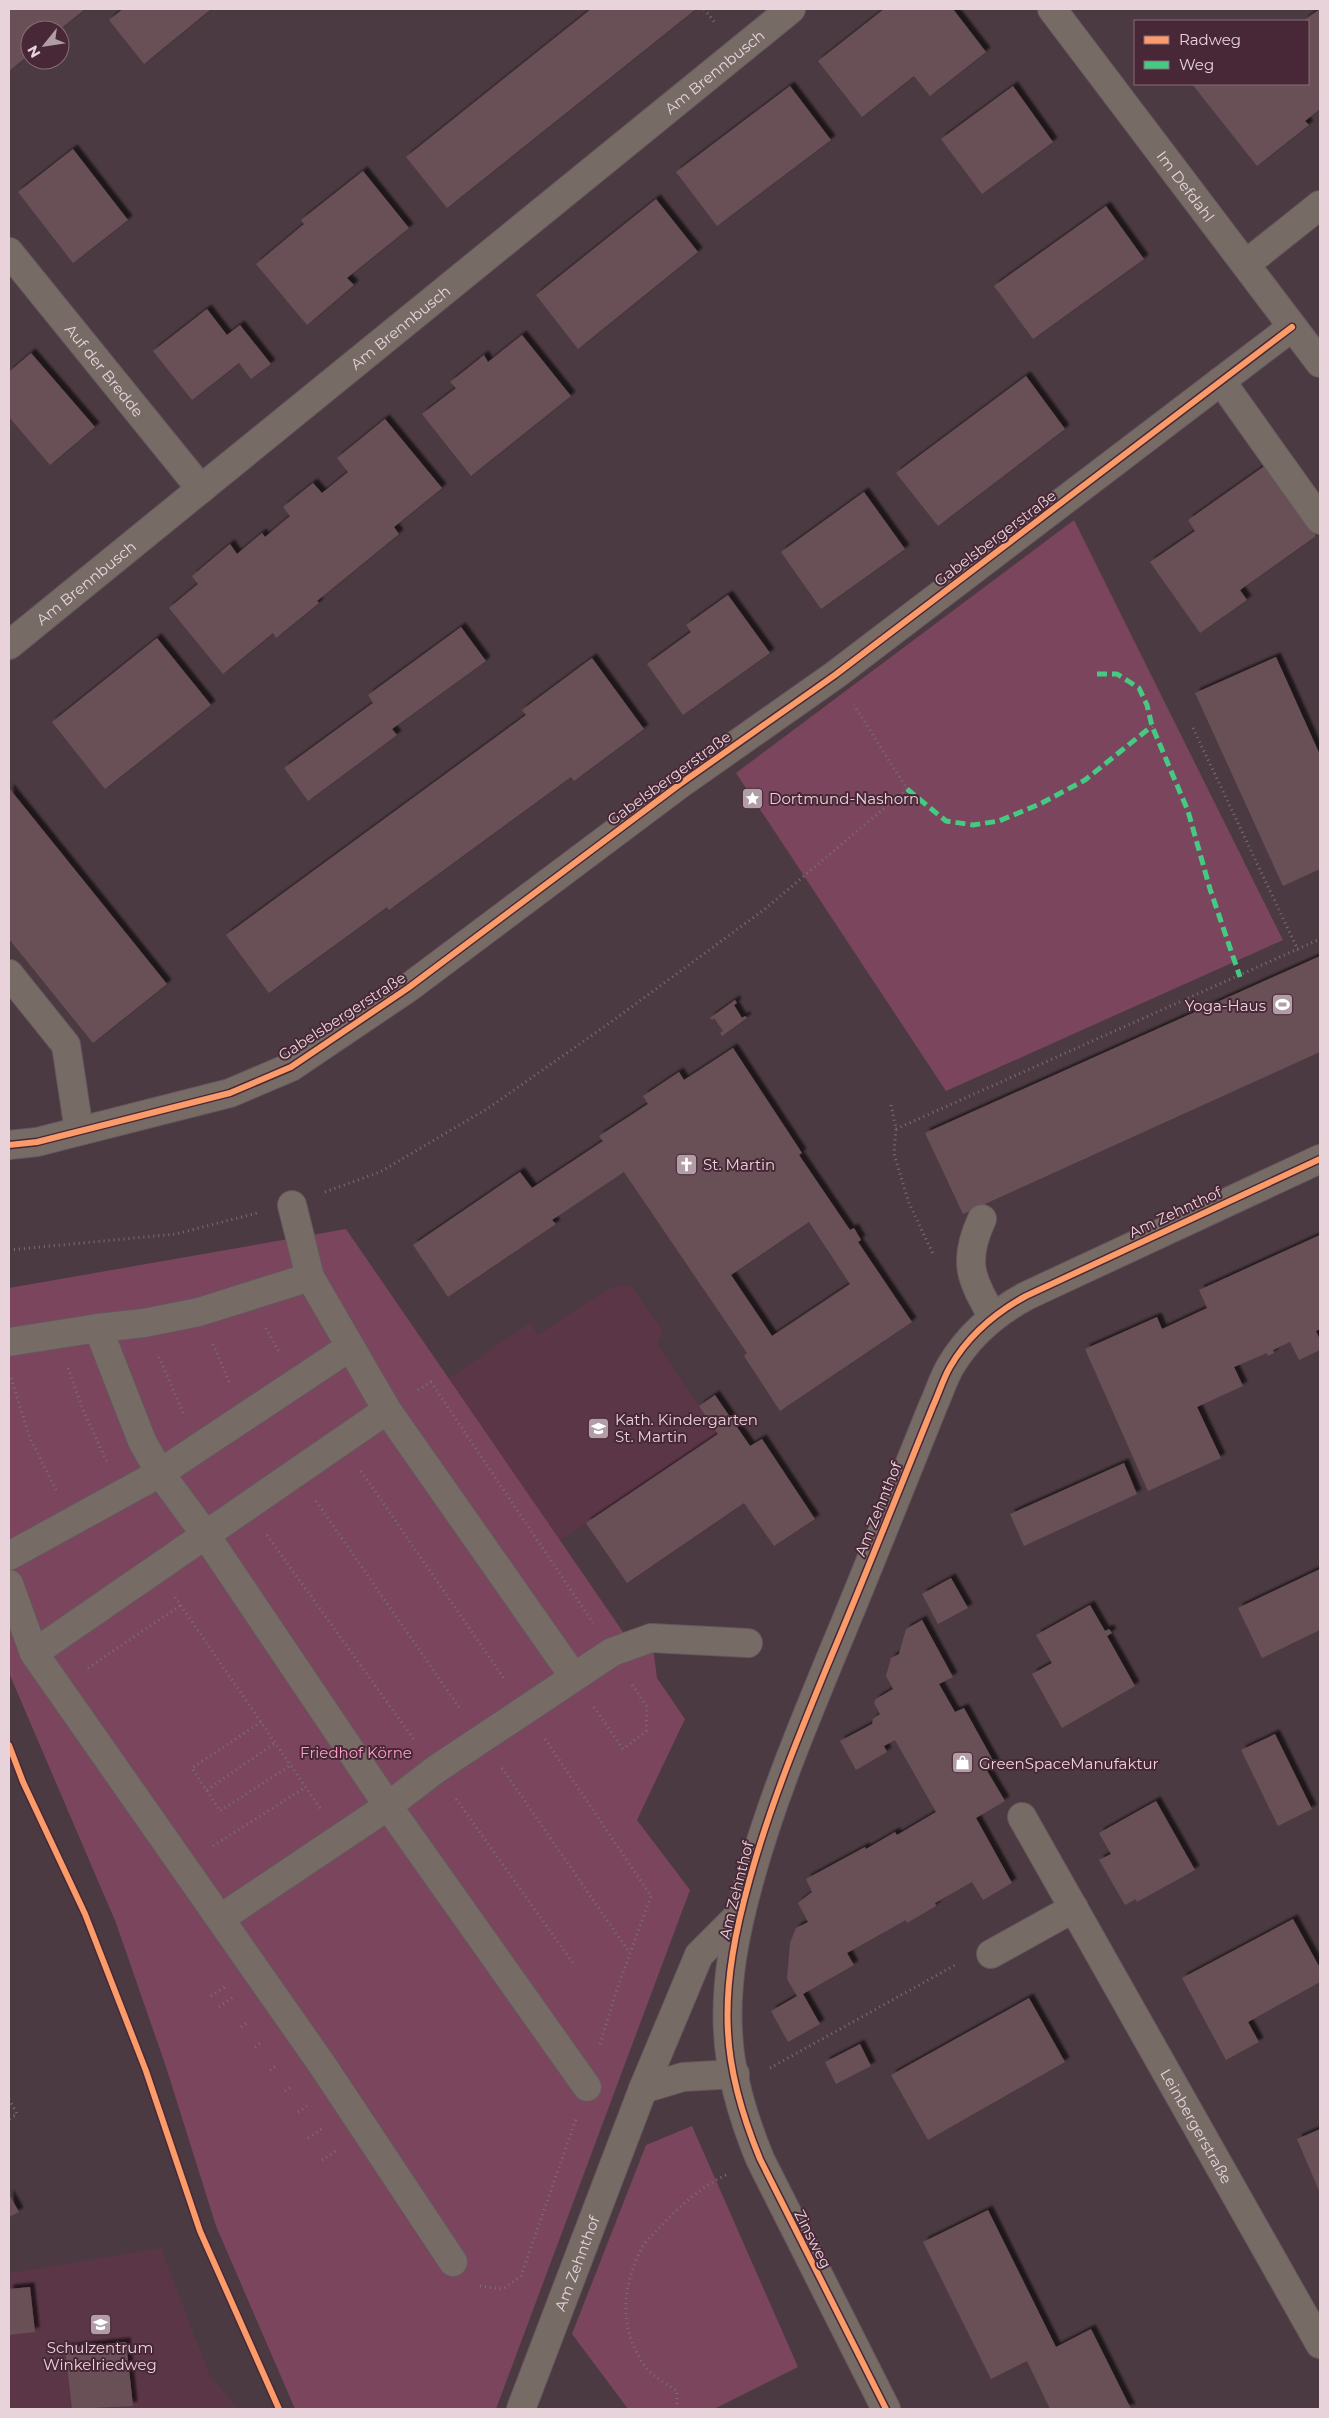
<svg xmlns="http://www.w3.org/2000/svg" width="1329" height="2418" viewBox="0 0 1329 2418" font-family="Montserrat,sans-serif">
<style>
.built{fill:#5b3646}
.green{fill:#7a455d}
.building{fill:#695056;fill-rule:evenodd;filter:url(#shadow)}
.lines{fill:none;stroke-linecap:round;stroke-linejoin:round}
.minor-casing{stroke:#66575e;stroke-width:30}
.path{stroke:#7b706f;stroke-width:3;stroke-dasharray:1 4;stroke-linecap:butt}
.minor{stroke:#776b66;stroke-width:28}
.quiet{stroke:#46c982;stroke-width:5;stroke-dasharray:10 5;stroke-linecap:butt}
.cycleway-casing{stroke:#482836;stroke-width:9}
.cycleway{stroke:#fa9b69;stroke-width:6}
.labels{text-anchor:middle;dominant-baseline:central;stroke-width:4;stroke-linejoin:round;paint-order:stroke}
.street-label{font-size:15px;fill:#e8d3db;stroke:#482836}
.poi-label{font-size:15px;fill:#e8d3db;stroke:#482836;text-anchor:start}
.park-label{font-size:15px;fill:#fba0c7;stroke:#482836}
</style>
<defs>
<filter id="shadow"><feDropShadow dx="4.5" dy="-4.5" stdDeviation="1" flood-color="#0009"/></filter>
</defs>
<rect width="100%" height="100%" fill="#4b3a41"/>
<g class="built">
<path d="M631 1285 663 1331 657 1344 718 1434 734 1422 750 1446 762 1439 815 1519 774 1546 744 1503 627 1583 586 1523 560 1541 449 1378 530 1323 538 1335 611 1287Z"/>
<path d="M161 2248 210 2376 239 2409H9V2273Z"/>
</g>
<g class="green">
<path d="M1074 520 1283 940 946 1091 736 773Z"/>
<path d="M346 1229 623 1632 650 1625 657 1678 685 1719 637 1820 690 1890 496 2409H295L216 2226 166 2067 116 1923 9 1673V1288Z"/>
<path d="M692 2126 798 2367 714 2409H628L572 2334 646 2145Z"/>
</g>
<g class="building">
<path d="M9 9H85L59 30H30V54L9 71Z"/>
<path d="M123 9H211L144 64 109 20Z"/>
<path d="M591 9H696L447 208 406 157Z"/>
<path d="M884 9H953L986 52 930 96 914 76 862 117 818 61Z"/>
<path d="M1320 9V109L1305 121 1309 125 1257 166 1192 84H1308V21H1303Z"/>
<path d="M790 86 831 140 717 226 676 172Z"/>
<path d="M1013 86 1053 142 982 194 941 139Z"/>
<path d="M73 149 128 220 73 263 18 192Z"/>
<path d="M363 171 409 228 347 278 354 285 307 325 256 264 304 224 301 220Z"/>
<path d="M656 199 698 252 578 349 536 295Z"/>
<path d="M1106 206 1144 259 1033 339 994 286Z"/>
<path d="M207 309 227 335 240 325 271 364 251 379 239 363 192 400 153 351Z"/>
<path d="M522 335 571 396 471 476 422 414 456 388 450 382 468 368 484 355 488 362Z"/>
<path d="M31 353 95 427 50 465 9 417V372Z"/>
<path d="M1026 376 1065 429 938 526 896 473Z"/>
<path d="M385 419 442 488 394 527 399 534 317 601 319 603 276 638 273 633 223 674 169 608 198 584 192 576 230 544 237 554 262 533 265 537 290 516 283 507 313 483 322 493 348 472 337 458Z"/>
<path d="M1266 465 1316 536 1240 590 1247 600 1200 633 1150 562 1195 531 1188 520Z"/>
<path d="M864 492 905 549 821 609 781 552Z"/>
<path d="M728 595 770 653 683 715 647 664 691 632 686 625Z"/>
<path d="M461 627 486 661 392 729 397 735 308 801 284 768 373 703 368 695Z"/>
<path d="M157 638 211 705 105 789 52 722Z"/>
<path d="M1276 657 1320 755V869L1283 886 1195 693Z"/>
<path d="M592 658 644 729 574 781 571 777 389 910 387 907 269 993 226 935 526 715 522 710Z"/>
<path d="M9 788 167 984 93 1043 9 939Z"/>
<path d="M1320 956V1052L963 1214 925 1133Z"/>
<path d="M735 1000 737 1003 734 1005 742 1018 745 1016 747 1018 722 1036 720 1033 723 1031 714 1018 712 1020 710 1018Z"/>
<path d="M733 1048 802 1153 799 1155 850 1230 854 1228 861 1240 858 1242 912 1322 780 1411 744 1356 747 1353 624 1172 552 1220 556 1224 448 1297 413 1245 520 1172 532 1188 603 1141 599 1136 648 1104 643 1096 679 1072 684 1080ZM809 1222 850 1284 772 1336 731 1275Z"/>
<path d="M1320 1235V1329L1316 1331 1320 1340V1350L1299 1360 1290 1342 1273 1350 1274 1353 1268 1356 1267 1353 1234 1367 1243 1386 1197 1407 1221 1458 1148 1491 1085 1349 1157 1317 1162 1329 1207 1308 1199 1290Z"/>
<path d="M715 1395 750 1446 762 1439 815 1519 774 1546 744 1503 627 1583 586 1523 718 1434 699 1406Z"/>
<path d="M1124 1463 1137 1494 1024 1546 1010 1514Z"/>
<path d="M1320 1569V1630L1262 1658 1238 1608Z"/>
<path d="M951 1578 968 1608 938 1624 922 1594Z"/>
<path d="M1090 1605 1105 1631 1109 1629 1112 1633 1107 1636 1135 1686 1062 1728 1032 1674 1052 1663 1036 1635Z"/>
<path d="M922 1620 953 1677 939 1684 955 1712 964 1708 995 1764 986 1769 1005 1801 976 1818 1012 1883 983 1900 972 1882 935 1903 936 1906 907 1923 906 1920 847 1953 854 1965 803 1994 820 2024 788 2042 771 2011 797 1996 787 1979 790 1943 796 1928 808 1922 798 1903 812 1892 806 1879 865 1847 866 1849 895 1832 897 1835 936 1812 895 1740 884 1746 887 1752 856 1770 840 1741 872 1724 873 1719 880 1714 874 1703 876 1699 893 1689 886 1676 891 1658 899 1654 906 1629Z"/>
<path d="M1275 1734 1312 1809 1278 1826 1241 1750Z"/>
<path d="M1156 1801 1195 1870 1137 1902 1136 1899 1125 1905 1099 1860 1111 1854 1099 1833Z"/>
<path d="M1293 1919 1320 1968V1982L1248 2022 1259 2042 1226 2060 1182 1978Z"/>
<path d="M1029 1998 1065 2062 928 2140 891 2075Z"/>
<path d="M860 2044 871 2066 836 2084 825 2062Z"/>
<path d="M1320 2129V2193L1297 2139Z"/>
<path d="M9 2194 19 2212 9 2217Z"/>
<path d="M988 2210 1056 2347 1091 2329 1131 2409H1050L1027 2361 991 2379 923 2242Z"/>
<path d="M30 2287 35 2332 9 2335V2289Z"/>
<path d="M126 2342 133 2406 72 2409 65 2348Z"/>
</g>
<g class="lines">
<defs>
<g id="minor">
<path id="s1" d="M1052 9 1320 363"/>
<path id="s2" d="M9 252 201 489"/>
<path d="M1246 264 1320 205"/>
<path d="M1221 381 1320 520"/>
<path id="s3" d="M9 645 791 9"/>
<path d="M9 974 66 1045 79 1131"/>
<path d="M9 1145 37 1142 230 1093 291 1067 408 988 680 784 835 675 1292 327"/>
<path d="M292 1205 310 1277 199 1312 144 1323 98 1328 142 1441 160 1473 205 1534 388 1806 587 2087"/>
<path d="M982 1219C962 1262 971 1279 993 1317"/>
<path d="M310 1277 387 1410 574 1677"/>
<path d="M9 1342 98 1328"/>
<path d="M387 1410 34 1653 323 2066 453 2262"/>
<path d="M9 1556 160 1473 350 1347"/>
<path d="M9 1584 34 1653"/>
<path id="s4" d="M1022 1817 1320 2344"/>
<path d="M221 1918 388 1806 435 1770 612 1652 651 1638 748 1643"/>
<path d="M991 1954 1074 1908"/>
<path d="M643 2089 699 1955 740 1914"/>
<path id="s5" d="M521 2409 643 2089 683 2077 735 2074"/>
<path d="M886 2409 760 2159C744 2120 730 2075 728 2032 725 1980 736 1928 750 1878 771 1802 801 1730 831 1657 866 1574 899 1490 933 1406 939 1393 943 1379 950 1367 968 1336 995 1313 1026 1296L1320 1159"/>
</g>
</defs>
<use href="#minor" class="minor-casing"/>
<g class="path">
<path d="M704 9 716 24"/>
<path d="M1193 728 1298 950"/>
<path d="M891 1105 896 1129 894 1154 909 1203 934 1256"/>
<path d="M896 1129 1320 939"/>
<path d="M325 1192 380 1172 490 1107 611 1022 765 909 907 789 854 705"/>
<path d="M9 1250 176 1234 257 1213"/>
<path d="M266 1328 279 1352"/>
<path d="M213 1344 230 1384"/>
<path d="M159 1357 184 1415"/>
<path d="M68 1368 83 1410 107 1462"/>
<path d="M11 1378 30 1438 56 1490"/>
<path d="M418 1390 431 1382 593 1623"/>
<path d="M361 1471 505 1680"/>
<path d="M316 1501 461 1710"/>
<path d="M267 1535 415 1741"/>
<path d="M175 1597 320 1808"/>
<path d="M88 1668 181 1605"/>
<path d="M594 1707 623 1749 646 1731 647 1707 631 1683"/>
<path d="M261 1722 192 1768 220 1811 291 1765"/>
<path d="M545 1739 651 1896 615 1995 600 2044"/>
<path d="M502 1768 629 1952"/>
<path d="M207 1790 275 1743"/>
<path d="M456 1799 575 1966"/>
<path d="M213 1846 306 1787"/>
<path d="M211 1996 225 1987"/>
<path d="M219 2007 232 1998"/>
<path d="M241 2027 248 2022"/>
<path d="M255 2047 262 2042"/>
<path d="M770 2068 957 1964"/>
<path d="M270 2070 278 2064"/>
<path d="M285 2091 293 2086"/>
<path d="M9 2099 17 2114 9 2119"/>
<path d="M298 2112 307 2106"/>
<path d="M308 2138 322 2129"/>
<path d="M322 2160 337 2150"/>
<path d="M480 2286 503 2289 521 2276 576 2119"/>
<path d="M677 2409V2391C667 2384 651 2376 644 2365 618 2327 622 2285 643 2246 647 2239 654 2234 659 2228 679 2207 700 2187 728 2174"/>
</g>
<use href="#minor" class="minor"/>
<g class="quiet">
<path d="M1097 674H1117L1139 688 1147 705 1152 726 1188 811 1210 889 1240 977"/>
<path d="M907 789 946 821 973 825 999 821 1040 804 1085 780 1152 726"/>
</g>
<defs>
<g id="cycleway">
<path d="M9 1145 37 1142 230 1093 291 1067 408 988 680 784 835 675 1292 327"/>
<path d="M9 1745 23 1782 85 1914 146 2071 200 2231 279 2409"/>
<path d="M886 2409 760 2159C744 2120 730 2075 728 2032 725 1980 736 1928 750 1878 771 1802 801 1730 831 1657 866 1574 899 1490 933 1406 939 1393 943 1379 950 1367 968 1336 995 1313 1026 1296L1320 1159"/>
</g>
</defs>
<use href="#cycleway" class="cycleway-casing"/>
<use href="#cycleway" class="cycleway"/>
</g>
<defs>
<symbol id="sight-square" viewBox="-11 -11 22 22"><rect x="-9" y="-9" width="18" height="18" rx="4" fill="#b19da5" stroke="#482836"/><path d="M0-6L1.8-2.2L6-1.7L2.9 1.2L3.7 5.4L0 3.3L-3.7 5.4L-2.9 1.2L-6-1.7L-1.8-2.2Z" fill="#fff"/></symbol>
<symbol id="stadium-square" viewBox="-11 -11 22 22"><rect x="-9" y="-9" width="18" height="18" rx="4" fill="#b19da5" stroke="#482836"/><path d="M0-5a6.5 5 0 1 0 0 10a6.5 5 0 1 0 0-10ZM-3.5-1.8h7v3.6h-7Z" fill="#fff"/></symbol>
<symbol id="church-square" viewBox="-11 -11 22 22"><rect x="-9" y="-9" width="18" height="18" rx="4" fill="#b19da5" stroke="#482836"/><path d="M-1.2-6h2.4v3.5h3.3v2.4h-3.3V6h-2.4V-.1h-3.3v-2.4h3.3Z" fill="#fff"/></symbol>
<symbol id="school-square" viewBox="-11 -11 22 22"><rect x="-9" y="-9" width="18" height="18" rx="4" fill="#b19da5" stroke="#482836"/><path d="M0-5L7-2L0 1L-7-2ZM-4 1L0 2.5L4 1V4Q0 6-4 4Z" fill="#fff"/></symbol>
<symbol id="shop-square" viewBox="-11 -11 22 22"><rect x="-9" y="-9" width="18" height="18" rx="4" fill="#b19da5" stroke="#482836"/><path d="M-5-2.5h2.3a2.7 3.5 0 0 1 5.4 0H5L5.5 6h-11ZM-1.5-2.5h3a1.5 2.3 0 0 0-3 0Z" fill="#fff"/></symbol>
</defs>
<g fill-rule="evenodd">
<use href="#sight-square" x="740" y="786" width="25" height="25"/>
<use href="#stadium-square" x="1270" y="992" width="25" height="25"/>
<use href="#church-square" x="674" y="1152" width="25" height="25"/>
<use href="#school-square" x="586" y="1416" width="25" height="25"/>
<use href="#shop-square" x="950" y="1750" width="25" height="25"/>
<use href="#school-square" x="88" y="2312" width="25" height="25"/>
</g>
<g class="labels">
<g class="street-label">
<text stroke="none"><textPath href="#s3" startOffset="909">Am Brennbusch</textPath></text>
<text stroke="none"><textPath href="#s1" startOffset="222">Im Defdahl</textPath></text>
<text stroke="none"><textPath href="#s3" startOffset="504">Am Brennbusch</textPath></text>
<text stroke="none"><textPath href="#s2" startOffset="152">Auf der Bredde</textPath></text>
<text transform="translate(995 538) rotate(-37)">Gabelsbergerstraße</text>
<text stroke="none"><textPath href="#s3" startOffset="99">Am Brennbusch</textPath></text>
<text transform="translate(669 778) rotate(-36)">Gabelsbergerstraße</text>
<text transform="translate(342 1016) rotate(-33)">Gabelsbergerstraße</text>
<text transform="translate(1175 1212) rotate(-25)">Am Zehnthof</text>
<text transform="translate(878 1509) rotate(-68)">Am Zehnthof</text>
<text transform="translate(736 1890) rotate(-76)">Am Zehnthof</text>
<text stroke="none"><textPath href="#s4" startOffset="355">Leinbergerstraße</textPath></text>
<text transform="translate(813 2239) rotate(63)">Zinsweg</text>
<text stroke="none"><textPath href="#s5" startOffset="156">Am Zehnthof</textPath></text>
</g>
<g class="poi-label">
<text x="769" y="798">Dortmund-Nashorn</text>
<text x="1266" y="1005" text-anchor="end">Yoga-Haus</text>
<text x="703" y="1164">St. Martin</text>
<text x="615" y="1419">Kath. Kindergarten<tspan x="615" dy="17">St. Martin</tspan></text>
<text x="979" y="1763">GreenSpaceManufaktur</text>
<text x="100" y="2347" text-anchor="middle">Schulzentrum<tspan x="100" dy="17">Winkelriedweg</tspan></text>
</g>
<g class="park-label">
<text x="356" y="1752">Friedhof Körne</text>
</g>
</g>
<rect width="1329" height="2418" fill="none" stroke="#e8d3db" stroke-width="20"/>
<rect x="1134" y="20" width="175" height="65" fill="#482836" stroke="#886c78"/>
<rect x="1144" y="36" width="25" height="8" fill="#fa9b69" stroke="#886c78"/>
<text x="1179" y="45" font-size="15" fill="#e8d3db">Radweg</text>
<rect x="1144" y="61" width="25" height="8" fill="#46c982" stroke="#886c78"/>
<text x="1179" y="70" font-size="15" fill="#e8d3db">Weg</text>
<g transform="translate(45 45) rotate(240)"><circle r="24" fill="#482836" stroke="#886c78"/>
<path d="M0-4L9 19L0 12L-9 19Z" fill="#b19da5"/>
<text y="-8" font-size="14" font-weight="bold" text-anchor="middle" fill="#e8d3db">N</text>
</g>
</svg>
